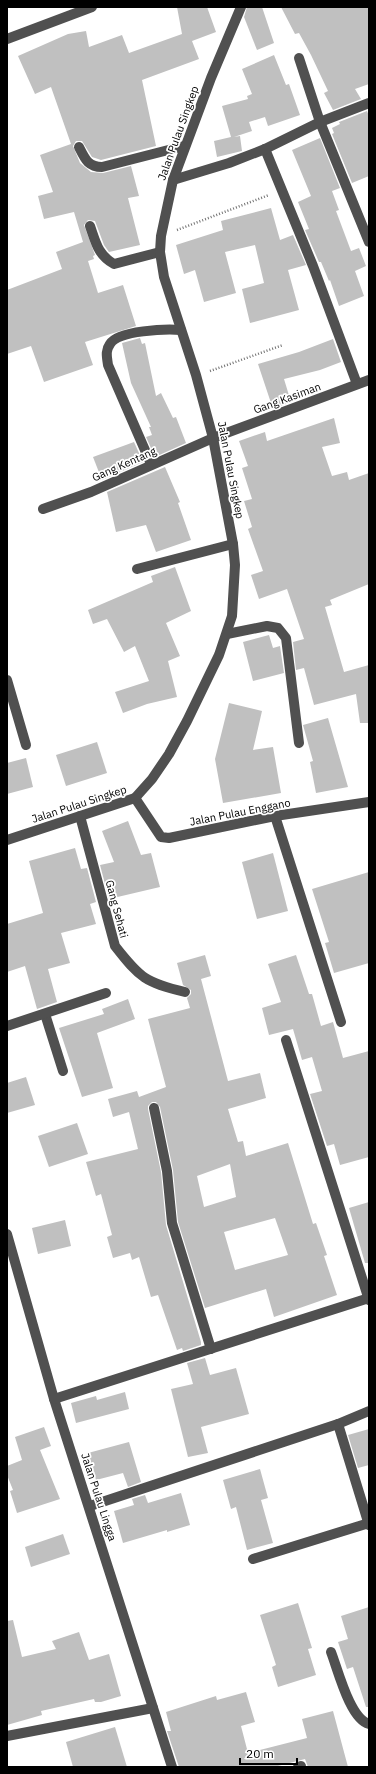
<svg xmlns="http://www.w3.org/2000/svg" width="376" height="1774" viewBox="0 0 376 1774" font-family="'IBM Plex Sans',sans-serif">
<style>
.building{fill:#c0c0c0;fill-rule:evenodd}
.lines{fill:none;stroke-linecap:round;stroke-linejoin:round}
.path{stroke:#727272;stroke-width:2.5;stroke-dasharray:1 2;stroke-linecap:butt}
.minor{stroke:#505050;stroke-width:10}
.labels{text-anchor:middle;dominant-baseline:central;stroke-width:3.5;stroke-linejoin:round;paint-order:stroke}
.street-label{font-size:11px;fill:#000;stroke:#fff}
</style>
<rect width="100%" height="100%" fill="#fff"/>
<g class="building">
<path d="M177 7H207L216 32 192 41 199 59 142 80 156 146 101 160 92 157 82 141H76L73 146 80 163 91 172 103 173 131 166 139 196 128 198 140 245 109 252 104 245 95 221 88 220 84 225 95 255 93 256 94 259 88 261 98 293 123 285 136 326 85 342 93 365 44 382 31 346 7 354V290L62 269 56 252 83 242 74 212 44 219 38 196 53 192 40 155 71 144 51 87 35 94 18 56 68 34 86 31 89 47 122 35 129 53 182 34Z"/>
<path d="M247 7H262L274 43 257 50 244 17Z"/>
<path d="M281 7H369V84L355 89 361 99 333 110 324 93 328 91 311 55 299 33 295 34Z"/>
<path d="M274 55 286 85 289 84 300 115 268 126 265 117 249 122 252 131 234 137 240 136 242 151 217 157 214 141 231 137 222 106 248 99 247 96 252 94 242 69Z"/>
<path d="M367 111 369 116V176L352 183 332 134 334 133 332 128 340 124 339 122Z"/>
<path d="M320 138 340 188 332 191 339 210 336 211 351 251 359 248 366 266 355 271 364 296 339 306 330 280 329 281 321 262H319L305 230 309 229 298 202 311 196 292 150Z"/>
<path d="M271 208 280 240 293 235 306 265 288 270 299 310 250 323 242 289 264 283 255 245 225 252 236 293 204 302 195 270 184 274 176 245 223 230 221 221Z"/>
<path d="M140 338 142 344 145 343 156 396 161 393 173 418 176 417 186 443 155 457 146 437 152 435 149 427H151L131 383 122 343Z"/>
<path d="M333 339 341 362 320 370 284 379 291 402 273 409 258 364 299 352Z"/>
<path d="M334 418 340 443 322 447 332 476 347 472 349 480 369 473V584L330 600 332 605 325 607 344 672 369 665V723H360L356 694 314 705 304 668 296 670 293 642 304 639 287 589 259 599 251 575 263 571 248 529 252 527 244 501 252 499 242 468 248 466 239 441 265 432 267 441Z"/>
<path d="M134 442 143 462 102 480 93 457Z"/>
<path d="M165 467 180 502 178 503 191 540 156 552 146 525 116 532 107 492Z"/>
<path d="M175 567 191 611 166 623 180 656 168 661 177 697 147 704 123 713 115 692 149 681 135 646 124 652 107 619 93 624 88 610 153 582 151 576Z"/>
<path d="M269 635 273 648 280 646 284 673 253 681 243 642Z"/>
<path d="M229 703 262 711 253 750 273 747 281 793 223 803 215 759Z"/>
<path d="M328 718 348 787 316 793 310 762 313 761 303 725Z"/>
<path d="M97 742 107 773 66 786 56 755Z"/>
<path d="M26 758 33 787 7 794V763Z"/>
<path d="M128 821 141 855 151 853 160 887 109 899 100 865 114 862 102 831Z"/>
<path d="M75 848 81 869 87 868 96 902 90 904 96 924 61 933 70 963 48 969 57 1002 37 1009 25 966 7 972V924L43 913 29 861Z"/>
<path d="M273 853 288 911 257 919 242 862Z"/>
<path d="M369 872V963L334 973 325 943 329 942 312 889Z"/>
<path d="M205 955 211 976 201 979 228 1081 260 1073 266 1098 228 1109 238 1142 243 1141 246 1156 288 1143 313 1224 316 1223 327 1255 324 1256 337 1295 274 1317 266 1289 205 1308 178 1222 173 1170 160 1107 156 1102H152L148 1106V1109L161 1172 166 1225 201 1342V1345L183 1351 182 1348 177 1350 158 1295 151 1297 139 1257 132 1260 130 1253 113 1258 107 1237 112 1235 101 1194 96 1196 86 1162 138 1149 129 1112 113 1117 108 1099 137 1091 139 1097 166 1087 148 1019 190 1008 187 998 191 994V990L183 985 177 963ZM230 1164 236 1197 204 1207 197 1176ZM275 1218 288 1255 235 1270 224 1232Z"/>
<path d="M296 955 309 994H312L321 1026 333 1022 343 1058 369 1051V1157L340 1165 334 1144 327 1146 310 1094 322 1091 312 1057 302 1060 293 1029 269 1035 262 1008 281 1002 268 964Z"/>
<path d="M128 999 135 1019 97 1033 113 1088 82 1097 59 1028 104 1014 102 1009Z"/>
<path d="M26 1077 35 1105 7 1113V1083Z"/>
<path d="M77 1123 88 1154 49 1167 38 1136Z"/>
<path d="M369 1202V1263H365L349 1208Z"/>
<path d="M65 1220 71 1246 38 1254 32 1228Z"/>
<path d="M205 1358 210 1375 236 1368 249 1414 201 1427 208 1453 188 1457 171 1389 193 1384 187 1363Z"/>
<path d="M125 1392 129 1409 76 1423 71 1403 96 1396 97 1400Z"/>
<path d="M44 1427 51 1446 40 1450 60 1499 17 1513 10 1491 13 1490 7 1475V1466L22 1460 15 1437Z"/>
<path d="M369 1429V1465L358 1468 348 1435Z"/>
<path d="M129 1442 141 1482 128 1487 123 1473 96 1480 88 1453Z"/>
<path d="M260 1469 268 1498 261 1500 273 1543 247 1550 236 1507 231 1509 223 1480Z"/>
<path d="M181 1493 190 1525 167 1532V1530L123 1543 114 1511 134 1505 132 1499 145 1495 148 1503Z"/>
<path d="M63 1534 70 1554 31 1567 25 1547Z"/>
<path d="M298 1603 312 1648 308 1649 316 1675 278 1687 272 1667 276 1665 260 1615Z"/>
<path d="M369 1607V1707H366L353 1667 347 1669 338 1642 348 1639 341 1616Z"/>
<path d="M13 1620 22 1657 56 1649 52 1641 79 1632 89 1660 109 1654 121 1696 101 1702H95L94 1699 41 1711 42 1715 7 1725V1621Z"/>
<path d="M246 1692 255 1722 241 1726 248 1753 307 1738 302 1719 333 1711 348 1767H308L305 1759 274 1767H179L167 1731H171L166 1712 216 1696 217 1700Z"/>
<path d="M115 1727 127 1767H73L66 1742Z"/>
</g>
<g class="lines">
<g class="path">
<path d="M177 230 269 195"/>
<path d="M210 371 283 345"/>
</g>
<g class="minor">
<path d="M7 39 92 7"/>
<path d="M299 58 320 122 369 242"/>
<path d="M79 147C85 159 88 167 102 167L184 146"/>
<path d="M265 149 313 266 357 384"/>
<path d="M173 180 229 163 265 149 320 122 369 103"/>
<path d="M90 226C96 243 98 255 114 264L160 252"/>
<path d="M151 464 108 365C107 357 105 351 110 344 118 330 167 329 181 330"/>
<path d="M43 509 91 492 213 438 369 380"/>
<path d="M137 569 233 544"/>
<path d="M227 634 267 626 278 628 286 638 299 743"/>
<path d="M7 680 26 745"/>
<path d="M135 798 161 837 169 838 275 816 369 802"/>
<path d="M80 816 115 946C140 978 146 983 185 992"/>
<path d="M275 816 341 1022"/>
<path d="M7 840 135 798 152 779 169 754 187 721 219 655 232 616 235 565 233 544 213 438 196 375 164 277 160 252 161 236 173 180 211 78 241 7"/>
<path d="M45 1014 63 1071"/>
<path d="M7 1026 106 993"/>
<path d="M286 1040 369 1300"/>
<path d="M154 1108 167 1171 172 1223 211 1349"/>
<path d="M7 1234 54 1399 172 1767"/>
<path d="M54 1399 369 1298"/>
<path d="M338 1424 369 1525"/>
<path d="M90 1506 338 1424 369 1411"/>
<path d="M253 1559 369 1523"/>
<path d="M331 1652C338 1670 350 1719 369 1724"/>
<path d="M7 1736 153 1708"/>
<path d="M298 1767 301 1766"/>
</g>
</g>
<g class="labels">
<g class="street-label">
<text transform="translate(178 133) rotate(-70)">Jalan Pulau Singkep</text>
<text transform="translate(287 398) rotate(-20)">Gang Kasiman</text>
<text transform="translate(124 464) rotate(-24)">Gang Kentang</text>
<text transform="translate(231 470) rotate(79)">Jalan Pulau Singkep</text>
<text transform="translate(79 804) rotate(-18)">Jalan Pulau Singkep</text>
<text transform="translate(240 812) rotate(-11)">Jalan Pulau Enggano</text>
<text transform="translate(117 909) rotate(75)">Gang Sehati</text>
<text transform="translate(99 1497) rotate(72)">Jalan Pulau Lingga</text>
</g>
</g>
<rect width="376" height="1774" fill="none" stroke="#000000" stroke-width="16"/>
<path d="M240 1758v6h57v-6" fill="none" stroke="#000000" stroke-width="2"/>
<text x="246" y="1758" font-size="12" fill="#000000" stroke="#ffffff" stroke-width="3" paint-order="stroke">20 m</text>
</svg>
